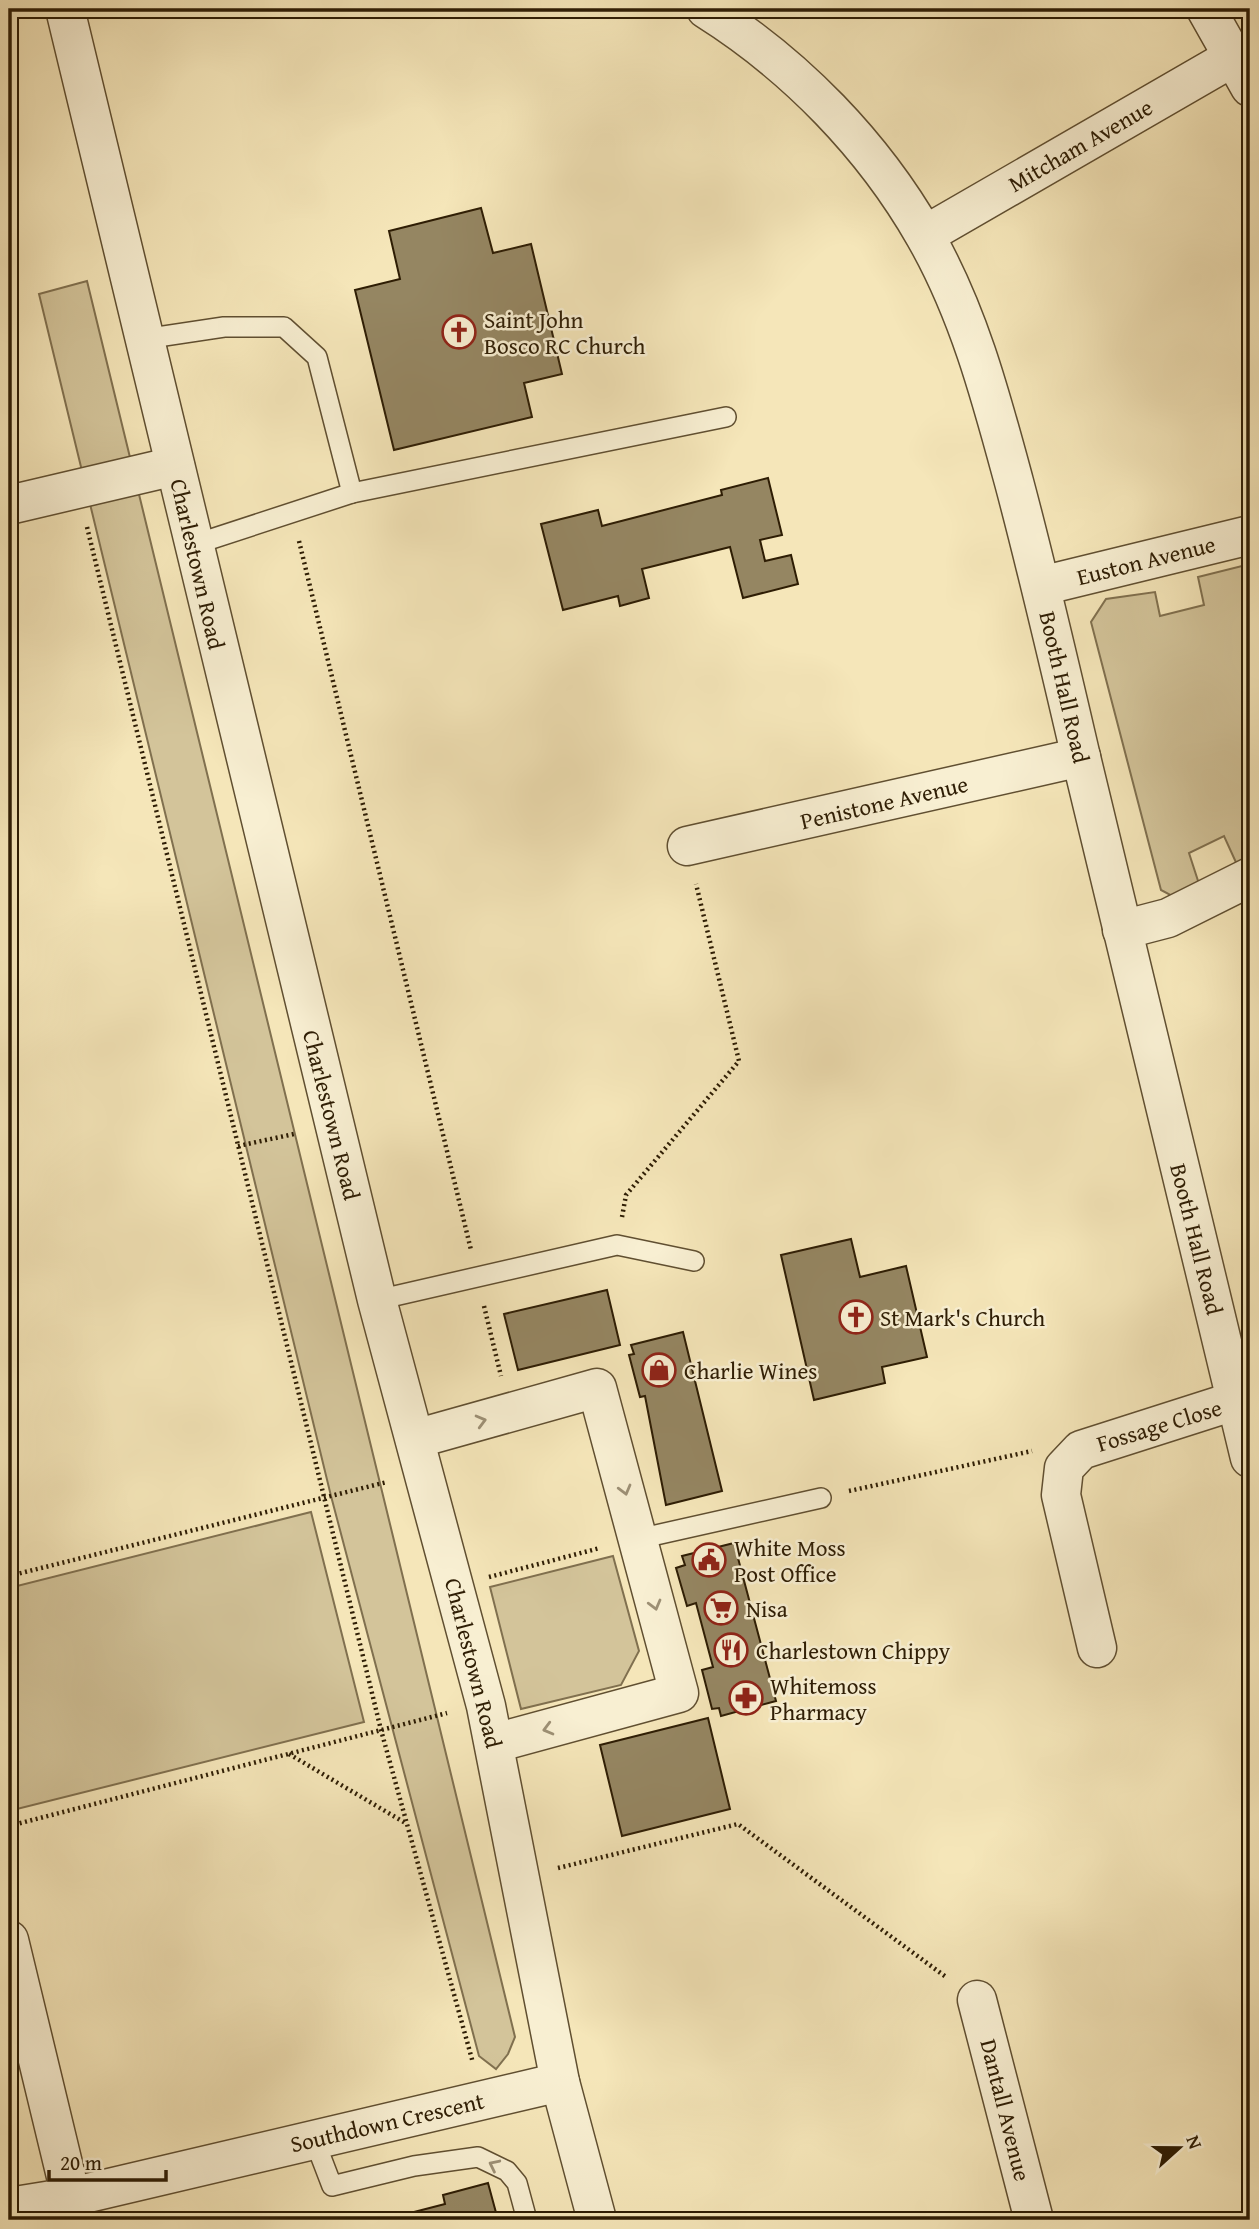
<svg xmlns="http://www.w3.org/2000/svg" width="1259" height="2229" viewBox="0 0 1259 2229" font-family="'Gentium Book Plus',serif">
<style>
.green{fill:#d3c49a;stroke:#80704f;stroke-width:2}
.building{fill:#958662;stroke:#2e1d04;stroke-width:2}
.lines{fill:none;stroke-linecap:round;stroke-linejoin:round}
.service-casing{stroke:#604f31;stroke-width:22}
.minor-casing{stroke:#604f31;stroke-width:41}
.tertiary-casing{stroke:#604f31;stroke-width:41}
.path{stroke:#2e1d04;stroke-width:4.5;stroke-dasharray:2 3.5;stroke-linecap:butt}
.service{stroke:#f8efd2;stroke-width:19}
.minor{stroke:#f8efd2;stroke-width:38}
.tertiary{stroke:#f8efd2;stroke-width:38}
.oneway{stroke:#9d9075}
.labels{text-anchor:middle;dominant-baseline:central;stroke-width:5;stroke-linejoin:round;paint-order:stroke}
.street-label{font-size:23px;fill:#2e1d04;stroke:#f8efd2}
.poi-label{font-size:23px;fill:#2e1d04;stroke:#f8efd2;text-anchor:start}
</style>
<rect width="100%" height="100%" fill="#f5e6b9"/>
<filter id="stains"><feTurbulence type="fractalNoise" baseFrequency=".00286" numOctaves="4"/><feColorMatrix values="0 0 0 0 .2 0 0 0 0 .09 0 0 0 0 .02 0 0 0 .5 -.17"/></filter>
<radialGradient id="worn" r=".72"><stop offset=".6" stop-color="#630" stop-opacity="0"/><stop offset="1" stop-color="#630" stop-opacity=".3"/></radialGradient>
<g class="green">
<path d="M87 281 515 2037 508 2054 496 2069 479 2056 331 1496 39 294Z"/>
<path d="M1250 564V862L1239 869 1224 836 1189 853 1200 887 1174 897 1161 890 1091 622 1106 599 1155 592 1160 616 1204 605 1198 577Z"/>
<path d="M311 1512 364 1722 9 1811V1588Z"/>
<path d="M613 1556 639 1651 621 1685 521 1709 490 1587Z"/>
</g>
<g class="building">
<path d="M481 208 493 253 531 244 562 374 524 383 532 417 394 450 355 290 400 279 389 231Z"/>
<path d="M768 478 782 535 760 540 765 561 791 555 798 584 743 598 730 547 642 569 649 598 620 606 618 596 563 610 541 524 598 510 602 526 722 495 721 490Z"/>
<path d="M851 1239 860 1277 906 1266 927 1357 882 1367 885 1383 814 1400 781 1255Z"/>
<path d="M607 1290 620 1345 518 1370 504 1314Z"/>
<path d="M683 1332 722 1491 666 1505 645 1396 640 1397 629 1355 634 1354 631 1345Z"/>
<path d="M734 1543 776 1701 721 1716 719 1708 712 1709 702 1670 713 1667 696 1603 687 1606 676 1568 685 1565 682 1556Z"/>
<path d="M708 1718 730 1809 622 1836 600 1745Z"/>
<path d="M488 2183 498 2220H383L445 2204 443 2195Z"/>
</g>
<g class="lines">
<defs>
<g id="service">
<path d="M144 339 224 327H284L317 357 352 493"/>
<path d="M193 545 352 493 726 417"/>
<path d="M377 1300 617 1245 694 1261"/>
<path d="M638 1539 821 1498"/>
<path d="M314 2139 332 2186 414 2166 478 2157 507 2171 517 2183 527 2220"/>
</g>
<g id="minor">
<path d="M706 9C795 65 873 145 925 236 969 313 991 397 1014 482 1038 572 1059 663 1080 753 1135 988 1192 1223 1250 1458"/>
<path d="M1206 9 1250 87"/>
<path d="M925 235 1235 56"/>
<path d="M9 505 175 466"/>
<path d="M1041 586 1250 535"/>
<path d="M687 846 1081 757"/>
<path d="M1122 930 1168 918 1250 877"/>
<path d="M415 1439 597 1388 679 1693 495 1743"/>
<path d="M1097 1648 1061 1495 1064 1468 1081 1450 1250 1396"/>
<path d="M9 1940 71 2197"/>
<path d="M977 2000 1034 2220"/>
<path d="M9 2207 71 2197 560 2082"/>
</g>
<path id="tertiary" d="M65 9 377 1300 486 1706 560 2082 597 2220"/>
</defs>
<use href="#service" class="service-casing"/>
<use href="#minor" class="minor-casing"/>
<use href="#tertiary" class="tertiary-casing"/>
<g class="path">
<path d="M87 527 381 1730 473 2063"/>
<path d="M299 541 471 1250"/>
<path d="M238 1146 294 1134"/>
<path d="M622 1217 626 1195 739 1061 696 884"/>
<path d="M484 1306 501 1376"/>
<path d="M849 1491 1032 1451"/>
<path d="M9 1576 387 1482"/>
<path d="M489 1577 600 1548"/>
<path d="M289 1754 407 1824"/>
<path d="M9 1826 447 1713"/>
<path d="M558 1868 738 1824 946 1977"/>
</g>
<use href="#service" class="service"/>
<use href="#minor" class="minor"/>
<use href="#tertiary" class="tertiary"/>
</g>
<defs><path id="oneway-chevron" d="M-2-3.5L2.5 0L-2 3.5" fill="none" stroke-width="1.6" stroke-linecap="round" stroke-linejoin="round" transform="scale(1.75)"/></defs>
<g class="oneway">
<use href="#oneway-chevron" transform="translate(481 1421) rotate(-15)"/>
<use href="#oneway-chevron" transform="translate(625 1490) rotate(75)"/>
<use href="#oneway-chevron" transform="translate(655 1605) rotate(75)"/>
<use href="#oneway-chevron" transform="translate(548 1729) rotate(165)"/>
<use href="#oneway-chevron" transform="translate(494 2165) rotate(-154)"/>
</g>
<defs>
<symbol id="church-ring" viewBox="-11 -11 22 22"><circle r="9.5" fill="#f8efd2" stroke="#8f2418" stroke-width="1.5"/><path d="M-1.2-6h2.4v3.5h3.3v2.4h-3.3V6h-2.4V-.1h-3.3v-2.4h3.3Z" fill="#8f2418"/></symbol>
<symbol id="shop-ring" viewBox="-11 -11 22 22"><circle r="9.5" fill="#f8efd2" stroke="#8f2418" stroke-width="1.5"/><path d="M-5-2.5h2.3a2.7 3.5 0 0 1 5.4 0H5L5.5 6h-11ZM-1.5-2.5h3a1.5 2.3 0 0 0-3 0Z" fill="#8f2418"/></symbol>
<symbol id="civic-ring" viewBox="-11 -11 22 22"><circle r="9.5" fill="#f8efd2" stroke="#8f2418" stroke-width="1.5"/><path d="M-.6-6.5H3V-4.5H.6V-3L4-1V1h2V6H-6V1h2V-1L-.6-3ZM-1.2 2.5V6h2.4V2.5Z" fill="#8f2418"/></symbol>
<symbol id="supermarket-ring" viewBox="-11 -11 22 22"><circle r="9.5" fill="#f8efd2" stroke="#8f2418" stroke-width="1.5"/><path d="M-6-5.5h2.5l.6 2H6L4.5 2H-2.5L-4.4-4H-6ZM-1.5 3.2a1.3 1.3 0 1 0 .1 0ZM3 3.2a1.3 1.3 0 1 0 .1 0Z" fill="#8f2418"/></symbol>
<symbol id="restaurant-ring" viewBox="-11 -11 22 22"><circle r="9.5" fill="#f8efd2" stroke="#8f2418" stroke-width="1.5"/><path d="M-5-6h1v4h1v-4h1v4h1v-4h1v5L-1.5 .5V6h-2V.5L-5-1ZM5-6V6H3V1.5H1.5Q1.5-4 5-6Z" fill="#8f2418"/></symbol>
<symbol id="pharmacy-ring" viewBox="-11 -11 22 22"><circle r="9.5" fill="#f8efd2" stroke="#8f2418" stroke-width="1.5"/><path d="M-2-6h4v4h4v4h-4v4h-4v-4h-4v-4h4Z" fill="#8f2418"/></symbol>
</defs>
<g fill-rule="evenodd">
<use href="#church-ring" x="440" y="313" width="38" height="38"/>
<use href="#church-ring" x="837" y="1298" width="38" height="38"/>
<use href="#shop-ring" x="640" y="1351" width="38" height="38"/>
<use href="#civic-ring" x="690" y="1541" width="38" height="38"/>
<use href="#supermarket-ring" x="702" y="1589" width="38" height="38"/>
<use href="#restaurant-ring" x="712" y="1631" width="38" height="38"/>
<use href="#pharmacy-ring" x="727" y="1679" width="38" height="38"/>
</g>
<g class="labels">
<g class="street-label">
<text transform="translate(1080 145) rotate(-30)">Mitcham Avenue</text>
<text transform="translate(1146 560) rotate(-14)">Euston Avenue</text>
<text transform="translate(198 564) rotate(77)">Charlestown Road</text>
<text transform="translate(1065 687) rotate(77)">Booth Hall Road</text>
<text transform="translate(884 802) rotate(-13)">Penistone Avenue</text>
<text transform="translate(332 1115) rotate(76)">Charlestown Road</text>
<text transform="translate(1197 1239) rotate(76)">Booth Hall Road</text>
<text transform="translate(1159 1425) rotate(-17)">Fossage Close</text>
<text transform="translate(474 1663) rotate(76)">Charlestown Road</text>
<text transform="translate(1006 2110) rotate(76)">Dantall Avenue</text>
<text transform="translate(387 2122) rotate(-13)">Southdown Crescent</text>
</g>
<g class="poi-label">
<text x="484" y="319">Saint John<tspan x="484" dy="26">Bosco RC Church</tspan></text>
<text x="880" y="1317">St Mark's Church</text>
<text x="684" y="1370">Charlie Wines</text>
<text x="734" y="1547">White Moss<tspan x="734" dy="26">Post Office</tspan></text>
<text x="746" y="1608">Nisa</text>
<text x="756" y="1650">Charlestown Chippy</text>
<text x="770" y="1685">Whitemoss<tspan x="770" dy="26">Pharmacy</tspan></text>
</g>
</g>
<rect width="1259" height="2229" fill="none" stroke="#f5e6b9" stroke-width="35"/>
<rect x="10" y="10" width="1238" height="2208" fill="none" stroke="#2e1d04" stroke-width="3.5"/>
<rect x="18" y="18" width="1224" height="2194" fill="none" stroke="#2e1d04" stroke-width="2"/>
<g transform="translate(1179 2148) rotate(69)" stroke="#f8efd2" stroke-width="5" paint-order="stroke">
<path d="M0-5L12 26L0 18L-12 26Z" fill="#2e1d04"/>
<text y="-10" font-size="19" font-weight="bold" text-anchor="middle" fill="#2e1d04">N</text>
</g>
<path d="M49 2170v10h117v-10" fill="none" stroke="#2e1d04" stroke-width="3.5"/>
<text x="60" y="2170" font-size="21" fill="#2e1d04" stroke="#f8efd2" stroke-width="5" paint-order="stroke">20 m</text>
<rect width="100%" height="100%" filter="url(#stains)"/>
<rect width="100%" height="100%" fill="url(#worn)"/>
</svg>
